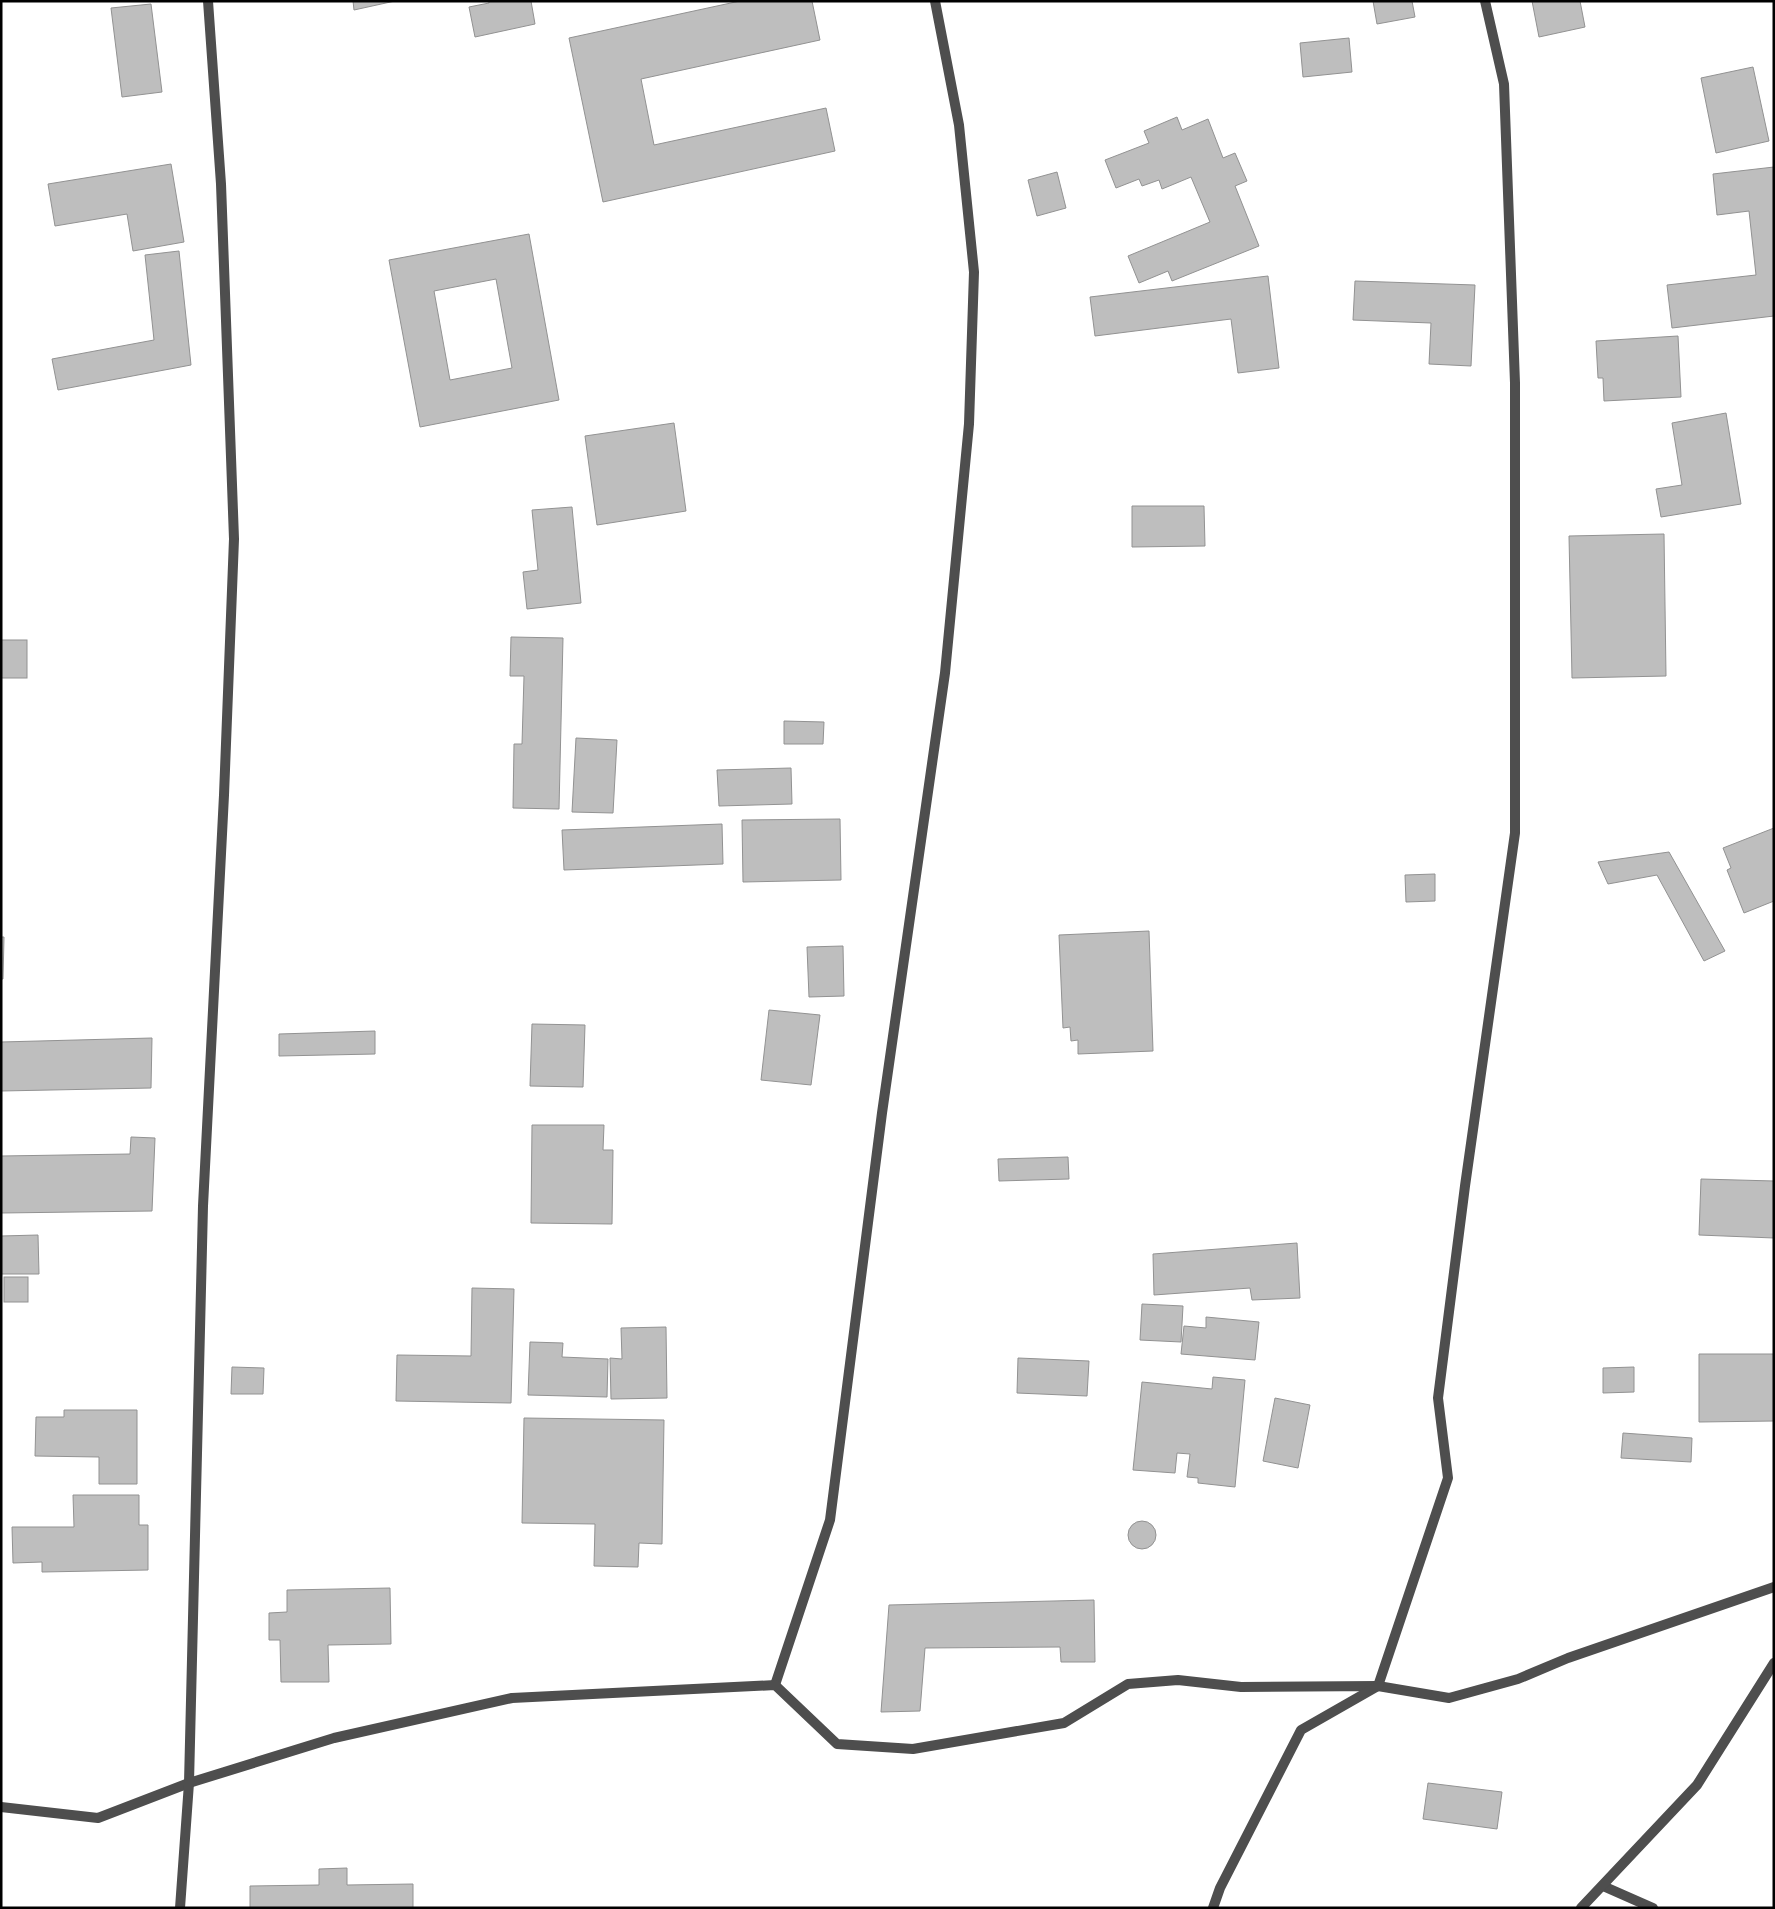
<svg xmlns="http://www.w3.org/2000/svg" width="1775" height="1909" font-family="Montserrat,sans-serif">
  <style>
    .building { fill: #bebebe; stroke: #929292; fill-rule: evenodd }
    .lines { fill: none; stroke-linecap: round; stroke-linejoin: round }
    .minor { stroke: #4e4e4e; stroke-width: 10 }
  </style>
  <rect width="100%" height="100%" fill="#fff"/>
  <g class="building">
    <polygon points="353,1 395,1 354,10"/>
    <polygon points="489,1 531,1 535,24 475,37 469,7 489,3"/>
    <polygon points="740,1 812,1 820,40 641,79 654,145 826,108 835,151 603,202 569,38"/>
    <polygon points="1373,1 1412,1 1415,17 1377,24"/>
    <polygon points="1532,1 1580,1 1585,27 1539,37"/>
    <polygon points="151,4 162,92 122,97 111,8"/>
    <polygon points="1349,38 1352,72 1303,77 1300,43"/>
    <polygon points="1753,67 1769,141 1716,153 1701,78"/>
    <polygon points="1177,117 1182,130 1208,119 1223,158 1235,153 1247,181 1235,186 1259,246 1172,281 1168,271 1139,283 1128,256 1210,222 1191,177 1162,189 1159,180 1142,186 1139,179 1116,188 1105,160 1149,143 1144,131"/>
    <polygon points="171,164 184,242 133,251 127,214 55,226 48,184"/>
    <polygon points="1774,167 1774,316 1672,328 1667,285 1756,275 1749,211 1717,215 1713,174"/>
    <polygon points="1057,172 1066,208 1037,216 1028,180"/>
    <path d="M529,234L559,400L420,427L389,260ZM496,279L512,368L450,380L434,291Z"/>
    <polygon points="179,251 191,365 58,390 52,359 154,340 145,255"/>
    <polygon points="1268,276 1279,368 1238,373 1231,319 1095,336 1090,297"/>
    <polygon points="1355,281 1475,285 1471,366 1429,364 1431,323 1353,320"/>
    <polygon points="1678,336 1681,397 1604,401 1603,378 1598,378 1596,341"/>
    <polygon points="1726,413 1741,504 1661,517 1656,489 1682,485 1672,423"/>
    <polygon points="674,423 686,511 597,525 585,436"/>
    <polygon points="1132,506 1204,506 1205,546 1132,547"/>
    <polygon points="572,507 581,603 527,609 523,572 538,570 532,510"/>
    <polygon points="1664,534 1666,676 1572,678 1569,536"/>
    <polygon points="511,637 563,638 559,809 513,808 514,744 522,744 524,676 510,676"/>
    <rect x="1" y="640" width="26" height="38"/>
    <polygon points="784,721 824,722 823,744 784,744"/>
    <polygon points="576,738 617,740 613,813 572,812"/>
    <polygon points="791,768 792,804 719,806 717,770"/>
    <polygon points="840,819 841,880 743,882 742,820"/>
    <polygon points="722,824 723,864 564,870 562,830"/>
    <polygon points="1774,828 1774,901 1744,913 1727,870 1731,868 1723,848"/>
    <polygon points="1669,852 1725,951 1704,961 1657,875 1608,884 1598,862"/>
    <polygon points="1435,874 1435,901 1406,902 1405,875"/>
    <polygon points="1149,931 1153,1051 1078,1054 1078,1040 1071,1041 1070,1027 1063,1028 1059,935"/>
    <polygon points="1,937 4,937 3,979 1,979"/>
    <polygon points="843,946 844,996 809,997 807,947"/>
    <polygon points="769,1010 820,1015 811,1085 761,1080"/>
    <polygon points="532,1024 585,1025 583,1087 530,1086"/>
    <polygon points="375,1031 375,1054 279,1056 279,1034"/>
    <polygon points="152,1038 151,1088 1,1091 1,1042"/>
    <polygon points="532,1125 604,1125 603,1150 613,1150 612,1224 531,1223"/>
    <polygon points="131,1137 155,1138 152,1211 1,1213 1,1156 130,1154"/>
    <polygon points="1068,1157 1069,1179 999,1181 998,1159"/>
    <polygon points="1701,1179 1774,1181 1774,1238 1699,1235"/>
    <polygon points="38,1235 39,1274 1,1274 1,1236"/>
    <polygon points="1297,1243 1300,1298 1252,1300 1250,1288 1154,1295 1153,1254"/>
    <rect x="4" y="1277" width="24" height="25"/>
    <polygon points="472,1288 514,1289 511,1403 396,1401 397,1355 471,1356"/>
    <polygon points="1142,1304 1183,1306 1181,1342 1140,1340"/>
    <polygon points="1206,1317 1259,1322 1255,1360 1181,1354 1184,1326 1206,1328"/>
    <polygon points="666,1327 667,1398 611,1399 610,1358 622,1359 621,1328"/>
    <polygon points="530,1342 563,1343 562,1357 608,1359 607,1397 528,1395"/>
    <polygon points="1699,1354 1774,1354 1774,1421 1699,1422"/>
    <polygon points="1018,1358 1089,1361 1087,1396 1017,1393"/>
    <polygon points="232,1367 264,1368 263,1394 231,1394"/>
    <polygon points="1634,1367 1634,1392 1603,1393 1603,1368"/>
    <polygon points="1213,1377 1245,1380 1235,1487 1198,1483 1198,1478 1187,1477 1190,1454 1177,1453 1175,1473 1133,1470 1142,1382 1212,1389"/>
    <polygon points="1275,1398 1310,1405 1298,1468 1263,1461"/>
    <polygon points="64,1410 137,1410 137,1484 99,1484 99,1457 35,1456 36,1417 64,1417"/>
    <polygon points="524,1418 664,1420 662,1544 639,1543 638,1567 594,1566 595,1524 522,1523"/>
    <polygon points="1623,1433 1692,1438 1691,1462 1621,1458"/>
    <polygon points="73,1495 139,1495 139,1525 148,1525 148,1570 42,1572 42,1562 13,1563 12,1527 74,1527"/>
    <circle cx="1142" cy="1535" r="14"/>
    <polygon points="390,1588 391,1644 328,1645 329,1682 281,1682 280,1640 269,1640 269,1613 287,1612 287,1590"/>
    <polygon points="1094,1600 1095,1662 1061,1662 1060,1647 925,1648 920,1711 881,1712 889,1605"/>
    <polygon points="1428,1783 1502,1792 1497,1829 1423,1819"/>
    <polygon points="347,1868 347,1885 413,1884 413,1908 250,1908 250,1886 319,1885 319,1869"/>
  </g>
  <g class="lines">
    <g class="minor">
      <polyline points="775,1685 830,1520 882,1113 945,673 969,424 974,272 959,125 935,1"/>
      <polyline points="1,1807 98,1818 189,1783 334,1738 512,1698 775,1685 837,1744 913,1749 1064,1723 1128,1684 1178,1680 1241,1687 1378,1686 1449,1698 1518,1679 1568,1658 1774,1587"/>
      <polyline points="1603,1886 1653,1908"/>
      <polyline points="180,1908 189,1783 203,1206 224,795 234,539 221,184 208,1"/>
      <polyline points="1213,1908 1220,1888 1301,1730 1378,1686 1448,1478 1438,1398 1465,1186 1515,833 1515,383 1504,84 1485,1"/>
      <polyline points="1581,1908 1697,1785 1774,1663"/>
    </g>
  </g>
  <rect width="1775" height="1909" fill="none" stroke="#000000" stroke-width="5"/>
</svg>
